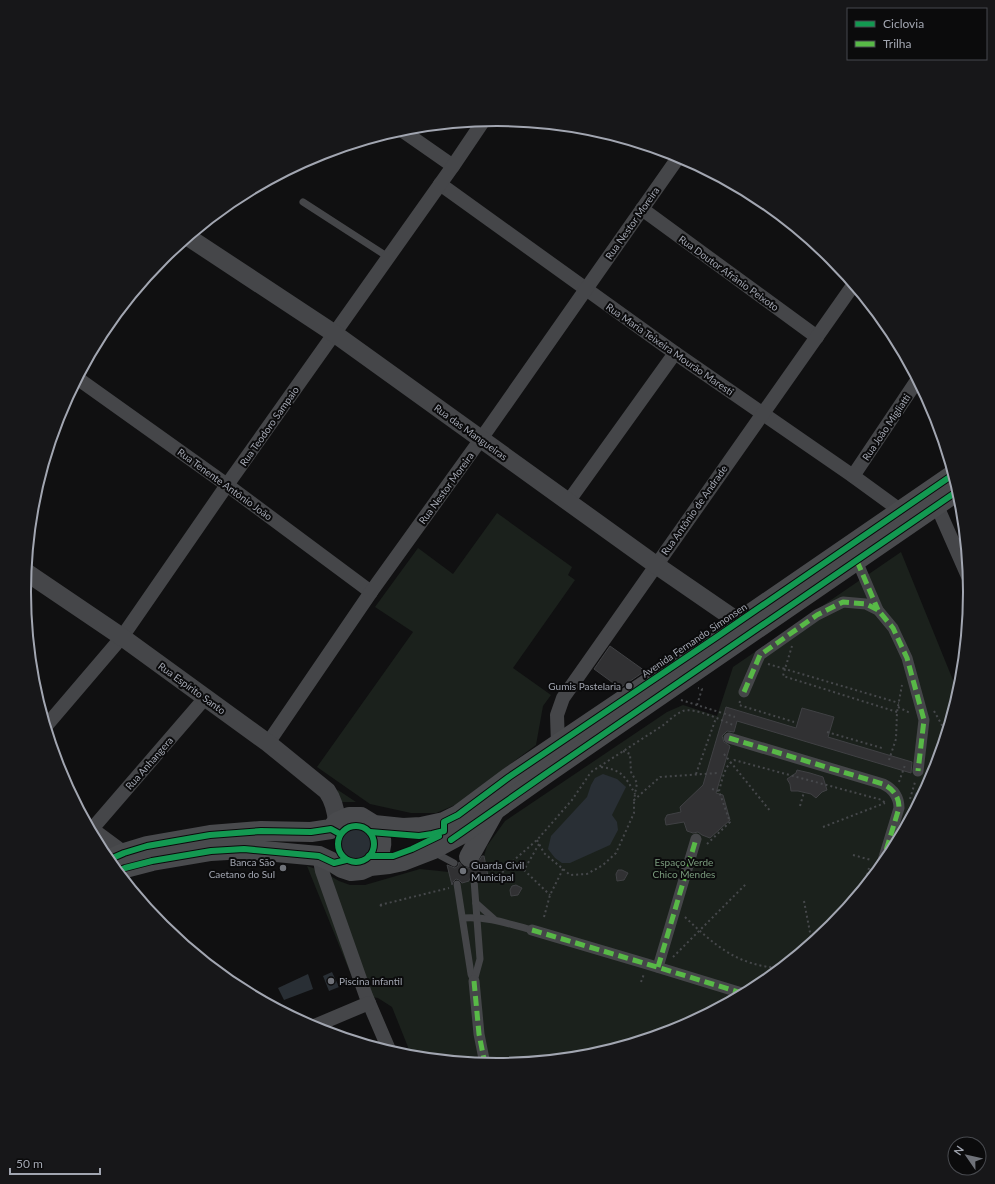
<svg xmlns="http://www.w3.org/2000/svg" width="995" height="1184" font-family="Lato,sans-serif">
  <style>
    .green { fill: #1b211c }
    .water { fill: #292f35 }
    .building { fill: #313133; stroke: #404144 }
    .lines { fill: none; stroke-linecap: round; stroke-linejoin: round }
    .path { stroke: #46484b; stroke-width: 2; stroke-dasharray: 2 3; stroke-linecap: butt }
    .service { stroke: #454649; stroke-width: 7 }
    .pedestrian { stroke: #454649; stroke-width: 11 }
    .minor { stroke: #454649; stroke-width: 14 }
    .tertiary { stroke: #454649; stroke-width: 18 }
    .secondary { stroke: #494a4d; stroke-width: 20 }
    .quiet { stroke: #58b947; stroke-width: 5; stroke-dasharray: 10 5; stroke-linecap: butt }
    .cycleway-casing { stroke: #0b0b0c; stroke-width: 8 }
    .cycleway { stroke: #139951; stroke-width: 6 }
    .poi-dot { fill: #6f7279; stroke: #0b0b0c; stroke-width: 1.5 }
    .labels { text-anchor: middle; stroke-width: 4; stroke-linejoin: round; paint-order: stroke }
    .street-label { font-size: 10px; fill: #a2a6b1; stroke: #0b0b0c }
    .poi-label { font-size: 10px; fill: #a2a6b1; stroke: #0b0b0c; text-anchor: end }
    .park-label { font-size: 10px; fill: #7a9b7d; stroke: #0b0b0c }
    .rim { fill: none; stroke: #a2a6b1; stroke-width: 2 }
  </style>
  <rect width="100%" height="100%" fill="#101011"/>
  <g class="green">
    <polygon points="497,513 572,567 568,575 575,580 513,668 551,695 543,706 536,745 455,805 436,813 411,813 370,804 317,767 413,632 375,607 418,548 453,574"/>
    <polygon points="901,552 959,695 935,773 891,855 832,927 760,986 678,1030 590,1056 497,1065 412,1057 392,1007 378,998 366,996 360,997 307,866 322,871 339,881 350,885 365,885 420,869 449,872 452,885 488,876 484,856 487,846 505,821 667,712 683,705 717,716 733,667"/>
    <polygon points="337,790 338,790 356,802 342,802"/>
  </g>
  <g class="water">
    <polygon points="603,774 617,779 626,787 612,815 617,822 618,830 610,845 570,863 562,863 555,858 548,849 551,836 587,797 591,785 595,778"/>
    <polygon points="920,791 924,793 904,831 915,793"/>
    <circle cx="356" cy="843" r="17"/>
    <polygon points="332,972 339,987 329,991 323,976"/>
    <polygon points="308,974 313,989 284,1000 278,988"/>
  </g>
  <g class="building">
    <polygon points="610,646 645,671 620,688 594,669"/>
    <polygon points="726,707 796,728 802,708 834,717 828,737 912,762 911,773 737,721 734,732 727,731 722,736 724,742 730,746 716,793 723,795 730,820 710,838 702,835 698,832 693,833 687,831 684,822 666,825 665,819 667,815 681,812 680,807 703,785"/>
    <polygon points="797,770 810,773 823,777 827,790 822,792 816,798 811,794 798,791 791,791 790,784 787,779 796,773"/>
    <polygon points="482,856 484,856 488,876 479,879 476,876 473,875 470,878 469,881 462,883 459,880 456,879 453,882 452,885 447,865 455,868 458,866 459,862 463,867 470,868 475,867"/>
    <polygon points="618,870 622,870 628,873 624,880 617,881 616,874"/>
    <polygon points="516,885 522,888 518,895 511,896 510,890 512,886"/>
  </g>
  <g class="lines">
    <g class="path">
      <polyline points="768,664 785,669 792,646"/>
      <polyline points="681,700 735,717"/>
      <polyline points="740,701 739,705 794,722"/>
      <polyline points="697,705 702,689 698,688"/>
      <polyline points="898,707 910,713"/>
      <polyline points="934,711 947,734"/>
      <polyline points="897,712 783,676 785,669 899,703"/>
      <polyline points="827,732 882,748"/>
      <polyline points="623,751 630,754 631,772 637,783 634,800 660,777 718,773"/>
      <polyline points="724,754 771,812"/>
      <polyline points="889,760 896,739 897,712 902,685"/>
      <path d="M601,767C622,770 625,776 635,794"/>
      <polyline points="696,774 716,718"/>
      <polyline points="899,782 905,765"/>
      <path d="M719,791C722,781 724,766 734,760L882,800L886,804"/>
      <polyline points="910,799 915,782"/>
      <polyline points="800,806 804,792"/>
      <polyline points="823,827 885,803"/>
      <polyline points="537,840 544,853 570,875 587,874 603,865 616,853 634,813 634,800"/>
      <polyline points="539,844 524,870 550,895"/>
      <polyline points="707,844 730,822 719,791 712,789"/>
      <polyline points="853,855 871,860"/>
      <path d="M500,877L505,868L537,840L572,800L591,772L665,724C670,719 676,714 683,711C694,707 721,720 733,725"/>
      <polyline points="863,889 869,868"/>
      <polyline points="804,901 812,943"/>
      <polyline points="380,905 449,888"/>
      <polyline points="380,905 383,907"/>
      <polyline points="544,917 550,895 563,869"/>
      <path d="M685,917C714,945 739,967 782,968"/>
      <polyline points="673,957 747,883"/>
      <polyline points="641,982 644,974"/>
      <polyline points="752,985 758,987"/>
    </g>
    <g class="service">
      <polyline points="303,202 388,257"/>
      <polyline points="435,851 441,856 454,863"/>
      <polyline points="457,884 471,974 474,981"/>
      <polyline points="476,903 494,919"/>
      <path d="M463,918C487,916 509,924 532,930"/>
      <polyline points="474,981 480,959 474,880"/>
    </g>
    <g class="pedestrian">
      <polyline points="857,561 878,610"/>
      <polyline points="744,692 760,655 817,615 843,602 866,604 878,610 893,628 907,658 924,720 918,771"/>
      <path d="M729,738L883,784C893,789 899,796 899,808L881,867"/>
      <polyline points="532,930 647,964 745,994"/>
      <polyline points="658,967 696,839"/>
      <polyline points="474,981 479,1034 485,1064"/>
    </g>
    <g class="minor">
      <polyline points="400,129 453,166"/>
      <polyline points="440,184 675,353 853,476 901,511"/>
      <polyline points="642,209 817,337"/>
      <polyline points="77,378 227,485 371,592"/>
      <polyline points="853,476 918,379"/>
      <polyline points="568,502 675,353"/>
      <polyline points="937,506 970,581"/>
      <polyline points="46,726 122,637 227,485 453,166 484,120"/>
      <polyline points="268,743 371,592 481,439 680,155"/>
      <polyline points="558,745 557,715 563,698 854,284"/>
      <polyline points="88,826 130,857"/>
      <polyline points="92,829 205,698"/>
      <polyline points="319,856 322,871 366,996 390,1052"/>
      <polyline points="312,1027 369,1003"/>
    </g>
    <g class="tertiary">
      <polyline points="188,237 335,334 656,565 749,629"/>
      <path d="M26,572L122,637L268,743L327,791C334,801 336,811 337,822"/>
    </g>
    <g class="secondary">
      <polyline points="469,857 494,812"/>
      <polyline points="108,860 124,853 147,846 210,835 261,831 311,832 331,829 337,822 349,817 361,817 374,825 403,828 421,827 444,822 458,815 509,777 718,636 954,474"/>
      <path d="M370,866C383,852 386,840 374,825"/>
      <polyline points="117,871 125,868 152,861 211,851 244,849 319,856 334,863 342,868 351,871 361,870 370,866 389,864 403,861 434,849 460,835 547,773 959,490"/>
    </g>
    <g class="quiet">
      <polyline points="857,561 878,610"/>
      <polyline points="744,692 760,655 817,615 843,602 866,604 878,610 893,628 907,658 924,720 918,771"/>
      <path d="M729,738L883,784C893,789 899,796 899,808L881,867"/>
      <polyline points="532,930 647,964 745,994"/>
      <polyline points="658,967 696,839"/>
      <polyline points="474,981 479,1034 485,1064"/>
    </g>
    <g class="cycleway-casing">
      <g id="cycleway">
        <circle cx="356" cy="844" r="18"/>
        <polyline points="370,832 419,836 432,834 444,831 444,822 458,815 509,777 718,636 954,474"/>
        <polyline points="451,840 547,773 959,490"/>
        <polyline points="369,856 393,856 412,849 439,836"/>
        <polyline points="108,860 124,853 147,846 210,835 261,831 311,832 331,829 340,834"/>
        <polyline points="117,871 125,868 152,861 211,851 244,849 319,856 334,863 346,860"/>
      </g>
    </g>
    <use href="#cycleway" class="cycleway"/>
  </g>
  <g class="poi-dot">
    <circle cx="629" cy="686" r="4"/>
    <circle cx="283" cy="868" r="4"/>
    <circle cx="463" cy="871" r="4"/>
    <circle cx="331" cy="981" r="4"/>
  </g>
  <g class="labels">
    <g class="street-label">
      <text transform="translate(632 223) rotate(-55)" y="4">Rua Nestor Moreira</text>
      <text transform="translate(729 273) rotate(36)" y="4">Rua Doutor Afrânio Peixoto</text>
      <text transform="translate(670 349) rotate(35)" y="4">Rua Maria Teixeira Mourão Maresti</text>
      <text transform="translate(269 426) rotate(-55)" y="4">Rua Teodoro Sampaio</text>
      <text transform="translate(886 427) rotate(-56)" y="4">Rua João Migliatti</text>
      <text transform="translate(471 432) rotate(36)" y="4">Rua das Mangueiras</text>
      <text transform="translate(225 484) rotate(36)" y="4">Rua Tenente Antônio João</text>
      <text transform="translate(446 488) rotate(-54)" y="4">Rua Nestor Moreira</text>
      <text transform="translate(694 510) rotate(-55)" y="4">Rua Antônio de Andrade</text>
      <text transform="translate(694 640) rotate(-34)" y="4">Avenida Fernando Simonsen</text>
      <text transform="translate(192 688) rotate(36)" y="4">Rua Espírito Santo</text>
      <text transform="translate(149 763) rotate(-49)" y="4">Rua Anhangera</text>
    </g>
    <g class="poi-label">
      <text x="621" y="690">Gumis Pastelaria</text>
      <text x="275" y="866">Banca São<tspan x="275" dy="12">Caetano do Sul</tspan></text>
      <text x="471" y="869" text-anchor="start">Guarda Civil<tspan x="471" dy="12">Municipal</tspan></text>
      <text x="339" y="985" text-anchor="start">Piscina infantil</text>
    </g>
    <g class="park-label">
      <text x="684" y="866">Espaço Verde<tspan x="684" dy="12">Chico Mendes</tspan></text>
    </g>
  </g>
  <path d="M0 0H995V1184H0ZM31 592a466 466 0 1 1 932 0a466 466 0 1 1-932 0Z" fill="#171719" fill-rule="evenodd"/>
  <path class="rim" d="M31 592a466 466 0 1 1 932 0a466 466 0 1 1-932 0Z"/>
  <rect x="847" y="8" width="140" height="52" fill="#0b0b0c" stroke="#47494e"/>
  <rect x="855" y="21" width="20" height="6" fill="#139951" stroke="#47494e"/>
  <text x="883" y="28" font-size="12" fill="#a2a6b1">Ciclovia</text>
  <rect x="855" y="41" width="20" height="6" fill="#58b947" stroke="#47494e"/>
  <text x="883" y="48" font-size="12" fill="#a2a6b1">Trilha</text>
  <g transform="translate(967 1156) rotate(304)"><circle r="19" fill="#0b0b0c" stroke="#47494e"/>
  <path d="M0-3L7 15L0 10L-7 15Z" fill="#6f7279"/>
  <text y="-6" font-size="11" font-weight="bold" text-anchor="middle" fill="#a2a6b1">N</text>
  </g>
  <path d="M10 1168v6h90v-6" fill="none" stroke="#a2a6b1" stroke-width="2"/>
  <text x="16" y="1168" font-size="12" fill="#a2a6b1" stroke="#0b0b0c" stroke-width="3" paint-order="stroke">50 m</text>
</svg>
